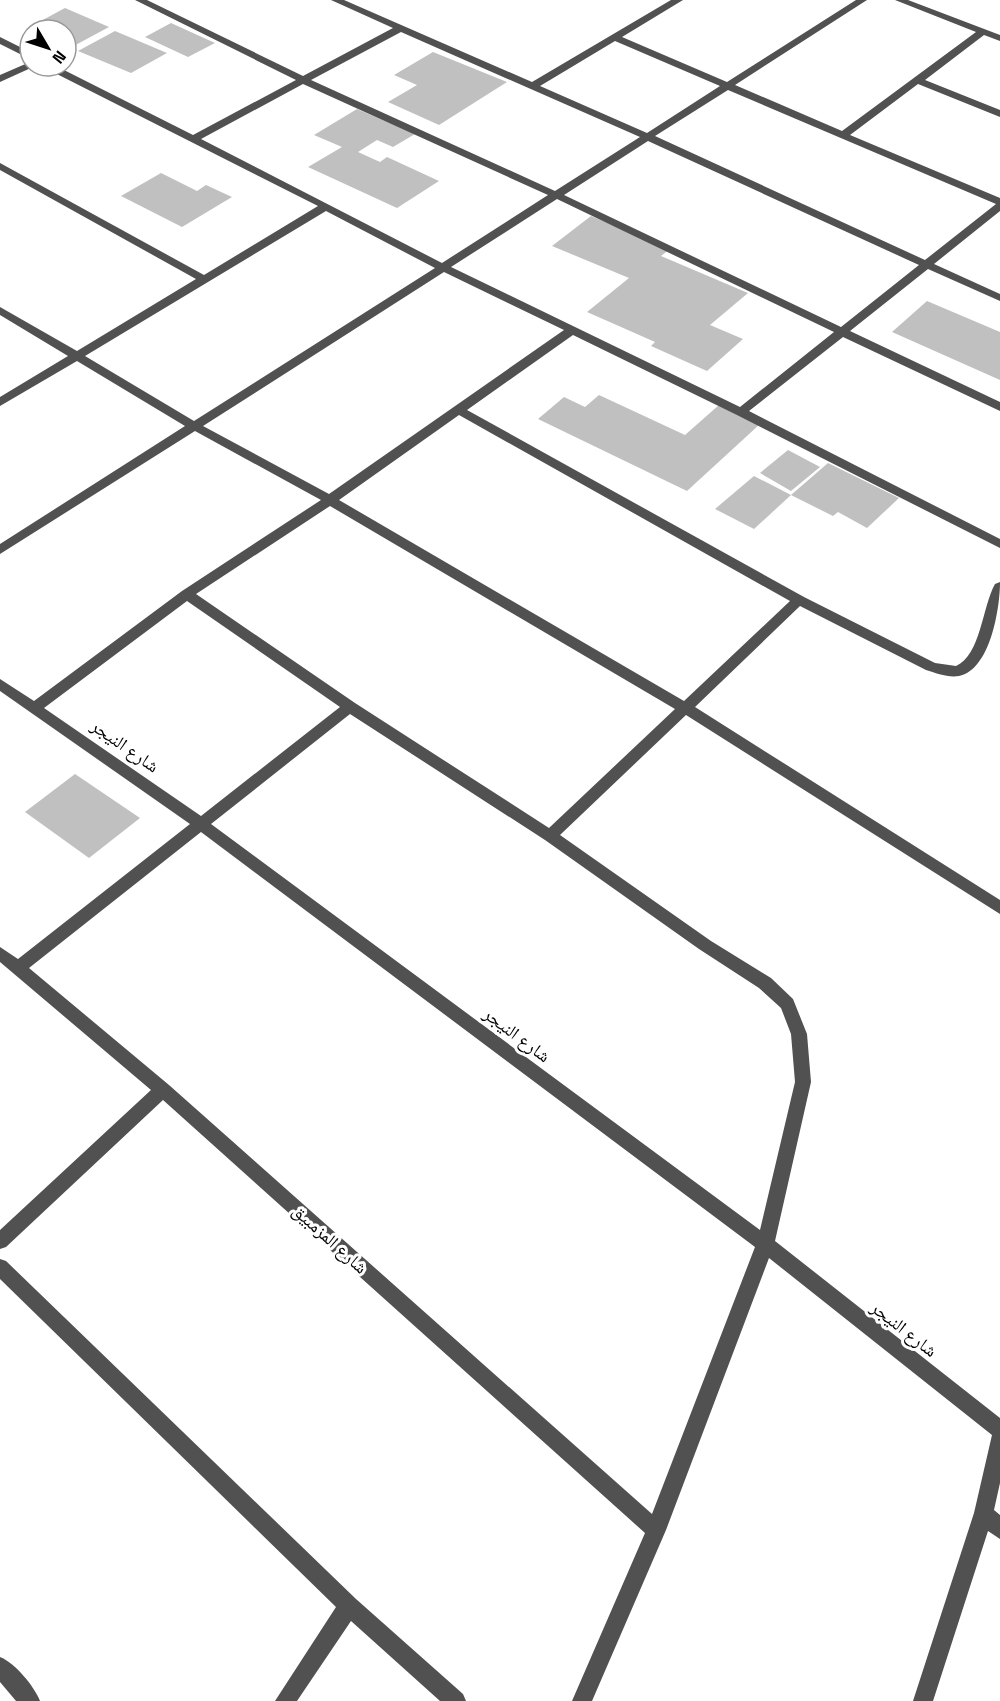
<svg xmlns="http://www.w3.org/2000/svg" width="1000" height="1701" font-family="'Space Grotesk','Noto Naskh Arabic',sans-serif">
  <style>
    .building { fill: #c0c0c0 }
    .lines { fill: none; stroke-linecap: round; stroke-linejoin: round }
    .minor { fill: #515151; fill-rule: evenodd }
    .labels { text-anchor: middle; stroke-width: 6; stroke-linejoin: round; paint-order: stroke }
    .street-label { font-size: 18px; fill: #000; stroke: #fff }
  </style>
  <rect width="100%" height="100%" fill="#fff"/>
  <g class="building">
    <polygon points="65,8 109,27 70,48 66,46 66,30 26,29"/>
    <polygon points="171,23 215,43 188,57 145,37"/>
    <polygon points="115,31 167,53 131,73 78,51"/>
    <polygon points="433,52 507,82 439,125 388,102 417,85 394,75"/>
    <polygon points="357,109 415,134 393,147 377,140 358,152 380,162 387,157 439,181 397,208 308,167 342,147 314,135"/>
    <polygon points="161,173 197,191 206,185 232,197 182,227 121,196"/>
    <polygon points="591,216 670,249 661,256 748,293 710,325 743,339 707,371 651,346 655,342 587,312 629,278 552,246"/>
    <polygon points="927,301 1000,332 1000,380 892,332"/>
    <polygon points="599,395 685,435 719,405 760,424 687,491 538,419 564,397 585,407"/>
    <polygon points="788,450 820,467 791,491 760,473"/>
    <polygon points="828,463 899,498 867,528 838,512 833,516 791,495"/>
    <polygon points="754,476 791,495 754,529 715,509"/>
    <polygon points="75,774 140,818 89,858 25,812"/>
  </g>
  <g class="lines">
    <g class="minor">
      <path d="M135,0H147L303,76L393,28L331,0H344L532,82L671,0H683L622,37L727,82L856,0H867L735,85L842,131L976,32L895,0H908L1000,35V41L984,35L925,80L1000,110V117L918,84L850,135L1000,198V211L934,264L1000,294V301L928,269L850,331L1000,402V411L843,337L749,411L1000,539V548L737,415L573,335L467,410L804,597L935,663L956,666C981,655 982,607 995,584L1000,582C1000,609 990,670 959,676C948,678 936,673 926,670L800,606L695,707L1000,900V914L686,715L560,835L711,941L771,978L793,999L807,1034L811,1082L775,1241L1000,1418V1483L994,1510L1000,1515V1539L988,1531L933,1701H913L974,1513L992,1435L769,1258L666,1530L592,1701H572L645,1533L163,1100L6,1247L0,1249V1230L151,1090L0,962V947L18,959L190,824L0,691V679L34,701L182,591L321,500L195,431L0,554V544L185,426L77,361L0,406V397L68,356L0,315V307L77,351L196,279L0,170V163L204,275L318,206L45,68L43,66H56L193,135L296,80ZM401,32L640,137L555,191L311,80ZM615,41L720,86L647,133L540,86ZM303,84L548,195L442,263L201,139ZM728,90L996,204L925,260L655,136ZM648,141L919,265L841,327L564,195ZM557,199L834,332L740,407L451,267ZM326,211L435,268L194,421L85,356ZM444,272L564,330L329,494L203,426ZM459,415L790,601L684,701L339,500ZM330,506L675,709L549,828L355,703L196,594ZM187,601L340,707L201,816L44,708ZM350,714L545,840L699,949L759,988L781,1008L791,1034L795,1082L760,1230L211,824ZM201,832L755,1247L652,1514L169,1085L29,968Z"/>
      <polygon points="0,37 30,52 30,59 0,44"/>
      <polygon points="30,62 30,66 33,67 0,82 0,75"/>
      <polygon points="0,1259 6,1261 356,1599 463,1694 466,1701 440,1701 351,1621 297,1701 275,1701 336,1607 0,1279"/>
      <path d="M0,1657C15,1663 34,1686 40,1701H16L0,1682Z"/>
    </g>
  </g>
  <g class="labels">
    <g class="street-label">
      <text transform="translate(125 746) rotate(35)" y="6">شارع النيجر</text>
      <text transform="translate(517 1035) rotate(37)" y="6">شارع النيجر</text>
      <text transform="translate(330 1239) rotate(42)" y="6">شارع المزمبيق</text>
      <text transform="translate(904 1329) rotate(38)" y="6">شارع النيجر</text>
    </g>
  </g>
  <g transform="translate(48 48) rotate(129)"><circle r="28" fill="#ffffff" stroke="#999999" stroke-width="1.5"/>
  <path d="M0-4.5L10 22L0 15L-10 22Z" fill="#000000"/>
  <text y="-9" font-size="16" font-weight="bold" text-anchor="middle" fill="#000000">N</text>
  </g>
</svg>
